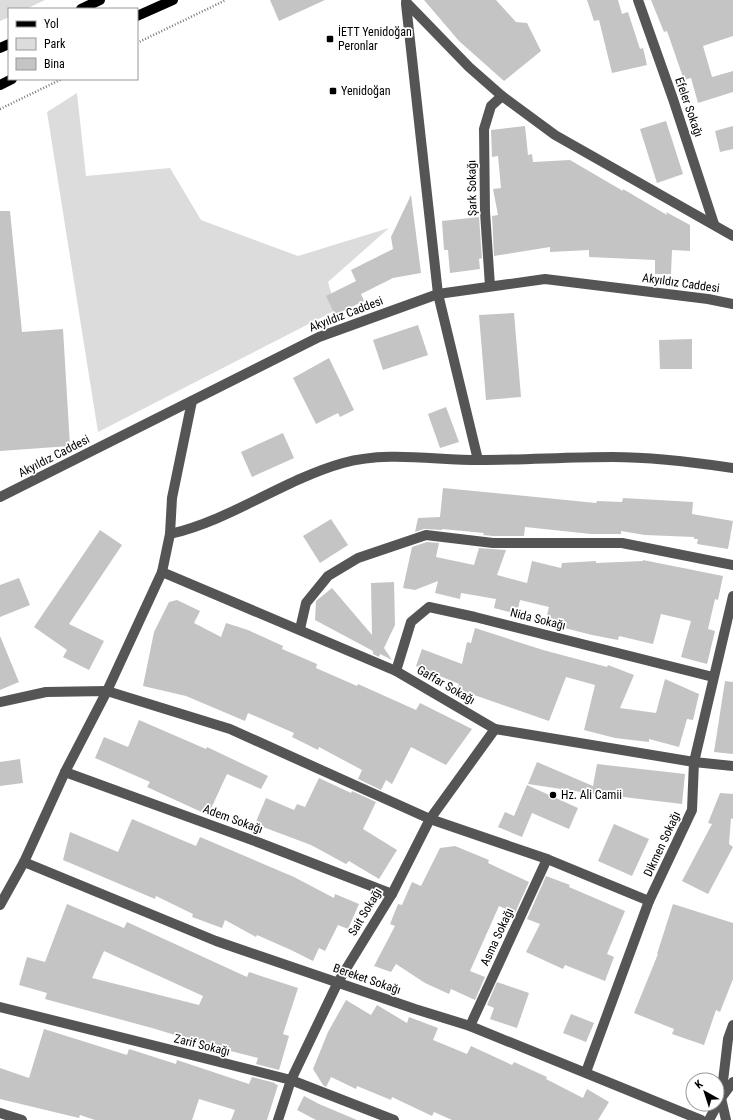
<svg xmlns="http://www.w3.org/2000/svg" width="733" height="1120" font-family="'Roboto Condensed',sans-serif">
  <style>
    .green { fill: #dcdcdc }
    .building { fill: #c4c4c4; fill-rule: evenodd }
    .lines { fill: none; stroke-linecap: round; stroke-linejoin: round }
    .path { stroke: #777; stroke-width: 2.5; stroke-dasharray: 1 2; stroke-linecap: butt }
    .minor { stroke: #555; stroke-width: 10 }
    .major { stroke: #000; stroke-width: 10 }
    .poi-dot { fill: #000; stroke: #fff; stroke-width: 1.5 }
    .labels { text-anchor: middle; stroke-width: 3.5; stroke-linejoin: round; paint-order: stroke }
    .poi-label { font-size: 12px; fill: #000; stroke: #fff; text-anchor: start }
    .street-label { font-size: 12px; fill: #000; stroke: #fff }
  </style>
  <rect width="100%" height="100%" fill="#fff"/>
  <g class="green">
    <polygon points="0,0 45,0 26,9 9,9 9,17 0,21"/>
    <polygon points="77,93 86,176 170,168 201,220 298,256 389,228 328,282 336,310 98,432 47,112"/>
  </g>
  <g class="building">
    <polygon points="270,0 325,0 279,21"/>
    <polygon points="424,0 496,0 516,22 527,23 541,51 504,81 459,41"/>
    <polygon points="587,0 618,0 622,14 628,12 640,49 643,48 647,65 612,73 599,20 594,21"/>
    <polygon points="651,0 733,0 733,36 703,46 712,77 733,71 733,92 698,103 691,78 684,80 667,31 664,32"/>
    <polygon points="666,121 683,174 657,183 640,129"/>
    <polygon points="525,126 528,155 532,154 533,162 570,160 623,191 623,189 667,215 666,212 690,225 690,251 672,250 671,274 655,274 655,260 589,257 589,250 550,252 550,247 494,256 492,216 498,215 493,189 501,188 498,156 492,157 491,130"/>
    <polygon points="733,126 733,149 720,152 715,131"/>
    <polygon points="411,195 421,273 393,278 361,294 364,301 335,315 326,296 356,281 351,270 393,249 391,237"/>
    <polygon points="0,211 10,211 22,332 63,329 70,446 0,451"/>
    <polygon points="479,217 482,258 479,259 480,269 450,273 448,250 444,250 442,221"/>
    <polygon points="514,313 521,397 486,400 479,315"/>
    <polygon points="418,325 428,355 383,370 373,340"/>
    <polygon points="692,339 692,369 660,369 659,340"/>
    <polygon points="329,358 354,410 340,417 338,413 316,424 293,378"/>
    <polygon points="446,407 459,442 440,448 428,414"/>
    <polygon points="283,433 294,458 252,477 241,452"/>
    <polygon points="443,488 596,503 597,501 622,502 623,498 693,502 692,514 733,521 728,549 697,544 698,539 694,539 694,537 645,535 621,531 621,534 591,534 525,527 524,536 493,536 483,535 484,533 442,529 442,530 424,529 415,532 418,518 440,517"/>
    <polygon points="331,519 348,545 320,563 303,536"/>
    <polygon points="100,530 122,545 69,624 104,641 89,670 63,657 67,650 34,627"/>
    <polygon points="427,542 439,543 436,557 474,565 479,548 506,550 497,575 527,583 532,561 561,568 562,563 596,561 596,563 643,561 643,560 723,576 718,600 715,599 708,629 715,631 707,664 681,657 691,621 661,614 653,644 619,636 618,640 592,635 545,623 549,607 520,600 517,614 494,608 496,599 461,593 460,599 435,593 438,581 415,590 403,588 412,547"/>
    <polygon points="19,578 30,605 0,617 0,585"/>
    <polygon points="394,582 395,625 384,648 392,660 380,654 379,657 373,654 373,651 315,620 316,601 332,588 372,635 371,583"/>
    <polygon points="177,600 200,611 194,623 221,637 226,623 248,630 283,646 282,649 317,664 316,668 357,686 358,684 416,710 420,703 472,729 446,765 411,747 392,784 386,780 381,790 358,779 362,770 319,747 318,750 292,737 294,733 248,713 245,721 186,696 143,686 154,632 169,602"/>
    <polygon points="475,628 543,650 607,667 608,665 634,675 620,708 656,713 665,679 699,694 693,720 687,719 679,747 649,739 649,742 615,738 584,730 595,685 566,677 549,721 457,689 459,684 416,666 422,649 462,664 467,642 471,643"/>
    <polygon points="0,636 19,682 0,690"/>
    <polygon points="725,681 733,682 733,754 714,752"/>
    <polygon points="139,720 206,749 207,747 268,776 261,789 227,774 208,815 147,787 150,782 95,758 104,737 128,747"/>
    <polygon points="20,759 23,783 0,786 0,762"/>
    <polygon points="537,762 593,786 597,764 685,774 682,804 615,796 614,797 528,784"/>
    <polygon points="319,778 351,793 352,791 376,802 363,829 397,850 379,879 349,861 346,864 311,845 255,824 266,798 294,810 297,804 305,807"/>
    <polygon points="527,785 578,808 569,829 532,813 522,837 498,827 505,812 514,816"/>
    <polygon points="720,793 733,794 733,819 731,818 729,844 733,847 708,894 682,881 712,824 708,823"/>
    <polygon points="132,819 196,846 200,837 294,877 334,898 335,894 359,904 348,929 338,925 325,951 319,948 313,961 291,950 257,935 256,937 225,920 222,928 192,917 193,914 156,896 155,899 63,860 70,832 118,852"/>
    <polygon points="614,824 649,839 632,876 598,861"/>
    <polygon points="455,846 489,860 488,863 529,882 515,913 499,906 470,971 485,977 475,1000 451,989 449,994 425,983 396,964 391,972 374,966 395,926 390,924 398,904 402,905 412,882 421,886 440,848"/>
    <polygon points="546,876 570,885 569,887 625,911 607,954 614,957 605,981 565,965 563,969 526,952 540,924 527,919"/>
    <path d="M67,904L124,928L127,922L247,977L249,972L298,988L283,1034L289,1036L279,1070L256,1064L258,1058L184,1039L185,1038L152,1028L45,999L47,993L19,985L27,957L45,962ZM104,951L203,996L199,1005L92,978Z"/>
    <polygon points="673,904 733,923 733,979 720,1012 716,1010 704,1045 672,1034 674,1029 634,1013 658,954 657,954"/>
    <polygon points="497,982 529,993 517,1028 490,1019 494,1008 487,1005"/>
    <polygon points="346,1000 371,1015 377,1005 407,1023 409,1017 438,1028 433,1040 467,1054 471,1046 512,1065 514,1062 547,1077 546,1079 583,1098 587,1089 609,1102 598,1120 452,1120 434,1112 432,1116 392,1097 391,1100 357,1086 356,1089 331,1077 326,1087 323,1085 313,1069 328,1032"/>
    <polygon points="571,1014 594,1023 586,1042 563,1033"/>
    <polygon points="44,1029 127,1055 129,1049 176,1064 177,1060 249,1084 252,1077 275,1083 275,1084 278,1085 267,1120 231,1120 235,1110 199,1099 192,1120 95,1120 80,1115 79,1118 0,1099 0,1068 29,1078"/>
    <polygon points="304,1096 319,1104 357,1120 316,1120 297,1110"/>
  </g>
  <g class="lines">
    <g class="path">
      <polyline points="137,43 226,0"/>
      <polyline points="0,109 62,79"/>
    </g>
    <g class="minor">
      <polyline points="638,0 673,99 714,224"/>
      <polyline points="406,2 469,67 502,96 555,135 733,236"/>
      <polyline points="406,4 438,294 478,460"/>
      <polyline points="490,286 485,212 484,129 491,106 502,96"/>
      <polyline points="0,497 319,337 438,294 545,279 708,299 733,304"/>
      <path d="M170,534C231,520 283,480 343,463C387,451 434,460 479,460C523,460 568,457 612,457C653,457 693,462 733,468"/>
      <polyline points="162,572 396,671 495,729 694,762 733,766"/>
      <polyline points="300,629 306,603 328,576 358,558 426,535 493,543 622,543 733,565"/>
      <polyline points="396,671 411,622 429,607 475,617 713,677"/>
      <polyline points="0,702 46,692 107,691 230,729 430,819 547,859 649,901"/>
      <polyline points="65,772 260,843 392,894"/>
      <polyline points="24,862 216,941 415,1009 470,1026 701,1120"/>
      <polyline points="0,905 24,862 65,772 107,691 162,572 170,534 172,498 192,401"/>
      <polyline points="0,1007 291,1080 394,1120"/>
      <polyline points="470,1026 547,859"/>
      <polyline points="586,1072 649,901 692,810 694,762 733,596"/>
      <polyline points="0,1113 22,1120"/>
      <polyline points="278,1120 291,1080 338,982 392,894 430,819 495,729"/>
      <polyline points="709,1120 721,1098 733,1082"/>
      <polyline points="726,1120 721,1098 728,1039 733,1025"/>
    </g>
    <g class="major">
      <polyline points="81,9 100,0"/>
      <polyline points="137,16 173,0"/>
      <polyline points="0,48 9,44"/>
      <polyline points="0,85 12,79"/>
    </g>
  </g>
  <g class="poi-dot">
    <rect x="326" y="35" width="8" height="8" rx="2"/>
    <rect x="329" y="87" width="8" height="8" rx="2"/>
    <circle cx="553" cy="795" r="4"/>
  </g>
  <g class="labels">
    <g class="poi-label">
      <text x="338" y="36">İETT Yenidoğan<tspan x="338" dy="14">Peronlar</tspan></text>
      <text x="341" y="95">Yenidoğan</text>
      <text x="561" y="799">Hz. Ali Camii</text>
    </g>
    <g class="street-label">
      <text transform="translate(689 107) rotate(71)" y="4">Efeler Sokağı</text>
      <text transform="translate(472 188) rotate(-91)" y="4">Şark Sokağı</text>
      <text transform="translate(681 283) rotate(8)" y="4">Akyıldız Caddesi</text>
      <text transform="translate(346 314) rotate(-21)" y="4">Akyıldız Caddesi</text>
      <text transform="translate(54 456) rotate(-27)" y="4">Akyıldız Caddesi</text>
      <text transform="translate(538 619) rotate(14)" y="4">Nida Sokağı</text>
      <text transform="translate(446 685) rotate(30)" y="4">Gaffar Sokağı</text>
      <text transform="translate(233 819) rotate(20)" y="4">Adem Sokağı</text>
      <text transform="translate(662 844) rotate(-65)" y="4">Dikmen Sokağı</text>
      <text transform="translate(365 912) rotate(-59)" y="4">Sait Sokağı</text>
      <text transform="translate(497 937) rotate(-65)" y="4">Asma Sokağı</text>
      <text transform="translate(367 979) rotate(19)" y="4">Bereket Sokağı</text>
      <text transform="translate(202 1045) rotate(14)" y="4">Zarif Sokağı</text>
    </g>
  </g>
  <rect x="8" y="8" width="130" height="72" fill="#ffffff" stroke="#999999"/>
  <rect x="16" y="21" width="20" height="6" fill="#000000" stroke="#999999"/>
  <text x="44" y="28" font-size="12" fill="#000000">Yol</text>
  <rect x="16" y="38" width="20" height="12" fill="#dcdcdc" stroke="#999999"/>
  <text x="44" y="48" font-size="12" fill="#000000">Park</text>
  <rect x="16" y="58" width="20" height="12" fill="#c4c4c4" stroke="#999999"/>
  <text x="44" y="68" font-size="12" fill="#000000">Bina</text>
  <g transform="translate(705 1092) rotate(321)"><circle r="19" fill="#ffffff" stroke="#999999"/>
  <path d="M0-3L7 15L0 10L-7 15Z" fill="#000000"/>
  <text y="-6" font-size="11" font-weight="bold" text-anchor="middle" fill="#000000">K</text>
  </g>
</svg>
